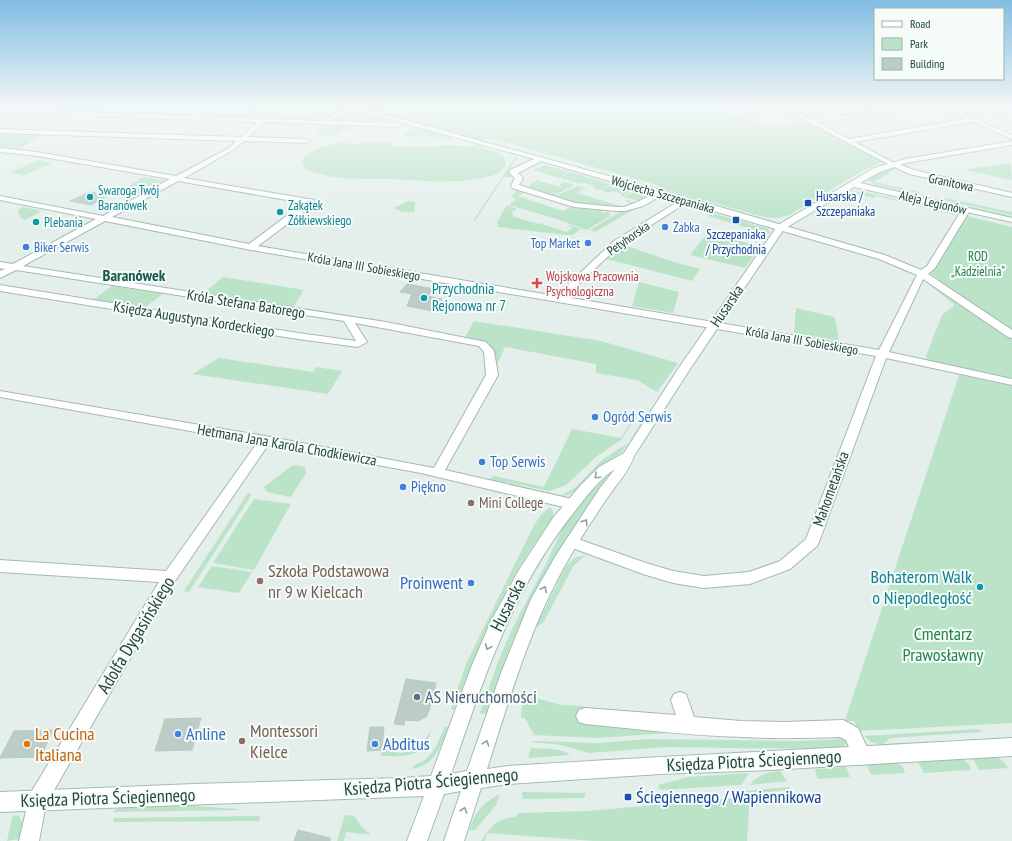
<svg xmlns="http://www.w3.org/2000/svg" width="1012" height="841" font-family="'PT Sans Narrow',sans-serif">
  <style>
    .green { fill: #bae3c8 }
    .building { fill: #bccdc7; stroke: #b5cac3 }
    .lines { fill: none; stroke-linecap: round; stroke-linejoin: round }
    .street-casing { stroke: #a5b8b3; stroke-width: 2 }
    .secondary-casing { stroke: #a1bcb4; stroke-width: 2 }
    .street { fill: #fff; fill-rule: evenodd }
    .secondary { fill: #fff; fill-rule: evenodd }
    .oneway { stroke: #90a29e }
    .culture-dot { fill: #0f9aa8; stroke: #f5fbf8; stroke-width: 1.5 }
    .transit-dot { fill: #1a4fb4; stroke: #f5fbf8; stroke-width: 1.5 }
    .shop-dot { fill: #3f7fe0; stroke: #f5fbf8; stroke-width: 1.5 }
    .health-dot { fill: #e0444e; stroke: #f5fbf8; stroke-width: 1.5 }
    .education-dot { fill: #8d6e63; stroke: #f5fbf8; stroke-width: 1.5 }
    .service-dot { fill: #5c6f8a; stroke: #f5fbf8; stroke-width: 1.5 }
    .food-dot { fill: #e8710a; stroke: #f5fbf8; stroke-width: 1.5 }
    .labels { text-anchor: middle; stroke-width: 4; stroke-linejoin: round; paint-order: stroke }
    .far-street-label { font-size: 13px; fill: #20443c; stroke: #f5fbf8 }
    .far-culture-label { font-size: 13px; fill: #0d838f; stroke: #f5fbf8; text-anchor: start }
    .far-transit-label { font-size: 13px; fill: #164399; stroke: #f5fbf8; text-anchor: start }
    .far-shop-label { font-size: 13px; fill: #366cbe; stroke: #f5fbf8; text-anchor: start }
    .far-park-label { font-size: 13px; fill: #25804e; stroke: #f5fbf8 }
    .far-health-label { font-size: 13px; fill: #be3a42; stroke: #f5fbf8; text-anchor: start }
    .culture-label { font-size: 15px; fill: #0d838f; stroke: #f5fbf8; text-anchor: start }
    .street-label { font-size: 15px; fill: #20443c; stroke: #f5fbf8 }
    .shop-label { font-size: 15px; fill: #366cbe; stroke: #f5fbf8; text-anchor: start }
    .education-label { font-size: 15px; fill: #785e54; stroke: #f5fbf8; text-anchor: start }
    .far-district-label { font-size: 16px; font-weight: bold; fill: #19594d; stroke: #f5fbf8 }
    .near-education-label { font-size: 18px; fill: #785e54; stroke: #f5fbf8; text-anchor: start }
    .near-culture-label { font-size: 18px; fill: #0d838f; stroke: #f5fbf8; text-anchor: end }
    .near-shop-label { font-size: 18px; fill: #366cbe; stroke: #f5fbf8; text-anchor: start }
    .near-street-label { font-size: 18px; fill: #20443c; stroke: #f5fbf8 }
    .near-park-label { font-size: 18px; fill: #25804e; stroke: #f5fbf8 }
    .near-service-label { font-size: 18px; fill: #4e5e75; stroke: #f5fbf8; text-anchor: start }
    .near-food-label { font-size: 18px; fill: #c56008; stroke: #f5fbf8; text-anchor: start }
    .near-transit-label { font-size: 18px; fill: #164399; stroke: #f5fbf8; text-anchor: start }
  </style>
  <rect width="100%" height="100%" fill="#e4efeb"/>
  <g class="green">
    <polygon points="0,108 349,108 331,117 307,120 141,115 142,114 125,113 123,115 79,112 0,110"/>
    <path d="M363,108H713L764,125C751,116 731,113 717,108C724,108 726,112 733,114C740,115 748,116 756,117L754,118L765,125L775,126L810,122L884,161L864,170L789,215L777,218L764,217L663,189L657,185L494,139H476Z"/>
    <polygon points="351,111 396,122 406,123 336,121 331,120"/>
    <polygon points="323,124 376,126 372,128 352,126 349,130 341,131 337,135 316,135"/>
    <polygon points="412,127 418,127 454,137 450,140 438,139 438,137 402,137"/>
    <polygon points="0,133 45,134 18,149 0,148"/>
    <path d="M360,142L391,143L394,146L434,147L439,145L478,146L501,154L506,162C504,174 487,178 476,179C448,184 419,180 391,179C366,179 339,180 315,173C308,171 304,169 302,162C306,150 334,141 347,143C350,144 354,144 359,144Z"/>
    <polygon points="516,156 518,157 508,171 510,172 509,174 515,178 504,177 475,221 473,221"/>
    <polygon points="38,160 52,163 24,175 10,173"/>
    <polygon points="1011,163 1012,180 965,170 968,169"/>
    <polygon points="545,165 570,172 559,178 533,170"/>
    <polygon points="895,167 905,171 897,168 874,182 920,192 919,194 874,184 868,180 883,171"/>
    <polygon points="571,172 610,184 599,190 593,188 595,186 584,183 581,184 560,178"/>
    <polygon points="144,177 165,181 135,196 116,193"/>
    <polygon points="537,180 559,187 561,186 559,185 563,182 557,180 558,180 575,185 551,197 527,189 530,185"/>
    <polygon points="612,184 632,190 622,197 620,196 623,194 612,191 609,193 600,190"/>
    <polygon points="875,185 1012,216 1012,218 873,187"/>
    <polygon points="577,186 596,191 584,188 577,193 624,207 631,203 625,201 627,200 635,203 623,208 573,204 553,197"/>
    <polygon points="517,190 529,192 526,192 518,196 563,211 572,206 576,207 573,210 579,207 597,212 587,208 598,210 599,209 604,209 601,212 604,213 608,211 610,215 608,215 610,216 587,230 554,218 509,205 515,200 512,196"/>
    <polygon points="634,191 653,196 641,201 623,197"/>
    <polygon points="850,191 869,193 960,214 955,215 876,196 874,198 854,194 846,197 842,196"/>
    <polygon points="945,198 1012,212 1012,215 944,200"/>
    <polygon points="409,201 415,202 414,212 403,212 393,208"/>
    <polygon points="507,205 517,209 511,213 514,214 512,216 537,224 539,223 566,232 573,228 568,226 569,225 581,229 572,235 568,235 498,227 497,222"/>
    <polygon points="23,207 42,211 25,220 21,219 18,210"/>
    <polygon points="638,207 595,232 590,230 623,210"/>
    <polygon points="712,213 768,229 770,233 768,234 708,216"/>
    <polygon points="967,216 1012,227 1012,332 937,280 939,279 930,274"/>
    <polygon points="709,231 760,247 745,268 690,255"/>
    <polygon points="624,245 677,263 700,269 692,281 607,259"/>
    <polygon points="223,277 304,290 291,310 201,295"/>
    <polygon points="639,282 679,292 673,313 632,306"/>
    <polygon points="927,283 930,283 1012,337 1012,379 927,360 926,356 942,315 955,305"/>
    <polygon points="112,286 163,294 144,308 93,300"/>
    <polygon points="796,308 835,317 839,341 794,333"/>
    <polygon points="474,321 601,341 678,363 657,392 637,380 596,373 596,364 505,347 497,365 493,362 493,350 489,345 481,341 465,337"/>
    <polygon points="219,358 313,372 316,367 342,371 328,394 192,374"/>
    <polygon points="959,375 1012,386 1012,723 859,731 854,721 845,721 849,708"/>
    <polygon points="636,415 637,415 622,439 596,457 566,485 549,491 506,482 505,484 487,480 494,476 544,487 572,429 621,438"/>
    <polygon points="644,418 645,419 622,452 598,468 574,492 568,495 560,496 575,488 602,460 628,443"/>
    <path d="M620,464C579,514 545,569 518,628C506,656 496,685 486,714L480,713L498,662L513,627L546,564L562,529L591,492L616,466Z"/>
    <polygon points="293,465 305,467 306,473 291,497 267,492 264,487"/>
    <polygon points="248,493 252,494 189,592 184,591"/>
    <polygon points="254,499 291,504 254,570 213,563"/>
    <path d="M550,507L553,512V518C538,539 523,559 511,582C488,622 470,666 454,710L451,709L466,664L533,527L540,516Z"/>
    <polygon points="586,555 574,565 543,623 536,627 566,566 576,557"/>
    <polygon points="212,566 252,572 239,593 198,587"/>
    <polygon points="523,695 562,705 584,706 583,721 722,735 671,733 595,738 534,735 525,718 521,718"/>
    <path d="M445,726L448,727C441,746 435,766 411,769C415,763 422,763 427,758C436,750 440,737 445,726Z"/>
    <path d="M432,729C429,736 426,745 420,750C411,758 391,756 380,756L382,751L395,750L399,753L415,751L420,747Z"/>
    <polygon points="979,729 982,732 890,738 882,745 871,742 864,736"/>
    <polygon points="647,739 799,741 845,739 846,742 845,745 839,748 807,749 667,747 589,753 561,745 532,742 534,741 598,743"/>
    <path d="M531,748C542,749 561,747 570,755L531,758L528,757Z"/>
    <polygon points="997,757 1005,763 1008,768 979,770 973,759"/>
    <polygon points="962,759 968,763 971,768 970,770 924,773 918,762"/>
    <polygon points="897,763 903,767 905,773 871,775 867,765"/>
    <polygon points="846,767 850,777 818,779 815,771 816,769"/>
    <path d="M780,771L787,781L750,785C757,775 768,772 780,771Z"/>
    <polygon points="749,773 741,785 660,790 658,785 689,777"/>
    <path d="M789,787L790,789L750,795L747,841H594L487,833L485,841H481C491,826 496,819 515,817L519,813L588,811L735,798L741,796L744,791Z"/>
    <polygon points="522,792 586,793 584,798 523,799"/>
    <path d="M500,794L496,805L475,830L469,831C474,813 483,802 500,794Z"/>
    <polygon points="178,805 238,809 238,810 113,812 119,807"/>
    <polygon points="14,815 19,816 24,826 22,836 19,839 7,841 12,818"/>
    <polygon points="345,815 354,816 363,828 371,835 346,832 344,841 337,841"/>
    <polygon points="260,816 259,821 113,822 114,818"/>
  </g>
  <g class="building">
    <polygon points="90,192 109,195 91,205 70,201"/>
    <polygon points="407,284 434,289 427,296 442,299 433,311 407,306 412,294 400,292"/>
    <polygon points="406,679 436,683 429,711 428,711 427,716 418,721 405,720 404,725 394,724"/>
    <polygon points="201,718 192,750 155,751 165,719"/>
    <polygon points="370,727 384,727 382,750 367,751"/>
    <polygon points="53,730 41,757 0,758 14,731"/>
    <polygon points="298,830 330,838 330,841 294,841"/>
  </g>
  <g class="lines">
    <g class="street-casing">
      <g id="street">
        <path d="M351,108H361L689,198L885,255L921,270L927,266L963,208H969L970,210L935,268L928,274L1012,330V338L1008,337L923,279L889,352L1012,379V385L886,358L819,542L817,546L790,569L750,584L704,588L673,583L643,574L567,546L565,542L567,538L572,537L646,563L673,571L704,576L749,572L780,561L806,539L876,356L251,250L105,221L23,266L386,322L486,342L494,351L498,375L445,470L572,499L577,501L579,504L577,507L572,509L421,473L268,445L175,581L46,804L39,841H19L30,794L159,582L0,572V560L166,571L257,443L0,397V391L265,436L434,468L486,375L484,352L479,346L355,323L367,342L358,347L298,339L0,291V285L298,333L356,341L344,321L16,270L0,278V271L5,269L0,268V262L13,264L96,219L0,200V196L103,216L170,179L37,156L0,152V148L37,152L176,176L229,148L236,141L0,133V129L241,137L257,122L0,113V109L326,121L324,119L325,118ZM356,110L534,159L510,170L509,172L515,178L511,186L512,188L574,207L616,211H625L643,206L661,196L679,201L614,241L556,296L258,246L314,204V200L184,178L233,150L244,141L307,143L310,141L307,139L248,137L264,122L399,127L402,125L399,123L328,121ZM541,161L654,194L637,202L624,207H616L575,203L519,185L523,178L518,173ZM178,181L304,203L249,244L112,217ZM686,203L879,259L917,275L879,350L565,297L620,245Z"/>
        <polygon points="782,108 789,108 813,120 891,108 903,108 900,110 818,123 849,139 966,119 943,108 950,108 1012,135 1012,139 973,122 855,142 890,161 914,170 1012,193 1012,197 909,174 886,163"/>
        <polygon points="981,108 992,108 1012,111 1012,115"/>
        <path d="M680,692L686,694L694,717L741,721L785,722L843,720L858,728L871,756L869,762L862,765L855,762L846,740L840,737C808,738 775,739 743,737C690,736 638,729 585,724L579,722L576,716L579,710L585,708L676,715L671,700L674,694Z"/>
      </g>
    </g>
    <g class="secondary-casing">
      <path id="secondary" d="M1012,141V145L906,163L880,172L860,183L1012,218V222L854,187L784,229L690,369L634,456C629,471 619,481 610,494C594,517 578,542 564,567C529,630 509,700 487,769L508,766C676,755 844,748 1012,738V756L769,770L660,774L508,784L481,788L464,841H444L461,791L444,794L427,841H407L424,796L0,812V792L194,784L401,778L431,776L472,665L491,621L519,570L553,518L580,486L599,467L624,453L678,369L778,225L874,168L905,159ZM615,469L600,488L555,557L531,599L501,673L467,771L451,774C483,680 512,589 575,511C587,496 599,479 615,469Z"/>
    </g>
    <use href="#street" class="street"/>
    <use href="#secondary" class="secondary"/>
  </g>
  <defs><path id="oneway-chevron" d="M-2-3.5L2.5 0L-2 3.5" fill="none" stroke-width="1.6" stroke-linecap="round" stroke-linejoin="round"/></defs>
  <g class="oneway">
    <use href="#oneway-chevron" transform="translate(597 476) rotate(137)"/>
    <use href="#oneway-chevron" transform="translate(585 522) rotate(-57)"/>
    <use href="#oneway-chevron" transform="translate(544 589) rotate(-63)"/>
    <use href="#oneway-chevron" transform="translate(488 647) rotate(114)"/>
    <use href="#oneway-chevron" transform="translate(486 743) rotate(-72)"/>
    <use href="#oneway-chevron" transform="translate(464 810) rotate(-71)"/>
  </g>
  <linearGradient id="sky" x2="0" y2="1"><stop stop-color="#81bce2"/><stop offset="0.48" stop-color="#f3f8f6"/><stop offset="1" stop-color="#f3f8f6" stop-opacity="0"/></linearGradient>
  <rect width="1012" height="225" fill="url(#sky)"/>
  <g class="culture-dot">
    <circle cx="90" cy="197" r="4"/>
    <circle cx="280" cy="212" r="4"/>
    <circle cx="36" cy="222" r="4"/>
    <circle cx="424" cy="298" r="4"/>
    <circle cx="980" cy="587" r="4"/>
  </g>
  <g class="transit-dot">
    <rect x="804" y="199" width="8" height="8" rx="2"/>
    <rect x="732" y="216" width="8" height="8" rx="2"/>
    <rect x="624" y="793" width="8" height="8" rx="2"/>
  </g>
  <g class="shop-dot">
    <circle cx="665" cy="227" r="4"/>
    <circle cx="588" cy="243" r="4"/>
    <circle cx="26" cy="247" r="4"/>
    <circle cx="595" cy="417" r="4"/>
    <circle cx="482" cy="462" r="4"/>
    <circle cx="403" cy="487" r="4"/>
    <circle cx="471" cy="583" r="4"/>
    <circle cx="178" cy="734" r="4"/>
    <circle cx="375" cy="744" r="4"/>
  </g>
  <path class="health-dot" d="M535 277h4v4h4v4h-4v4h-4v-4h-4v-4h4z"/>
  <g class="education-dot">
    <circle cx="471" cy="503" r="4"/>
    <circle cx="260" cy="581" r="4"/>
    <circle cx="242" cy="741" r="4"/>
  </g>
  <circle class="service-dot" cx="417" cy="697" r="4"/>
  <circle class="food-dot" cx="27" cy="744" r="4"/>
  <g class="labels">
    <g class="far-street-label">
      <text transform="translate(951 182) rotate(12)" y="5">Granitowa</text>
      <text transform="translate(663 194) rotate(16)" y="5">Wojciecha Szczepaniaka</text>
      <text transform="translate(933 202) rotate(13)" y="5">Aleja Legionów</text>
      <text transform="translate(628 238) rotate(-35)" y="5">Petyhorska</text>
      <text transform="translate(364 266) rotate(10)" y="5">Króla Jana III Sobieskiego</text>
      <text transform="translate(802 340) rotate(10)" y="5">Króla Jana III Sobieskiego</text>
    </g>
    <g class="far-culture-label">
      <text x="98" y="195">Swaroga Twój<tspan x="98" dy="15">Baranówek</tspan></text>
      <text x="288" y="210">Zakątek<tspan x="288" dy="15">Żółkiewskiego</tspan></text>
      <text x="44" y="227">Plebania</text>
    </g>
    <g class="far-transit-label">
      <text x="816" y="201">Husarska /<tspan x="816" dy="15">Szczepaniaka</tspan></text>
      <text x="736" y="239" text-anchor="middle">Szczepaniaka<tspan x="736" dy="15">/ Przychodnia</tspan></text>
    </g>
    <g class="far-shop-label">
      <text x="673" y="232">Żabka</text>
      <text x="580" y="248" text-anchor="end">Top Market</text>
      <text x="34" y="252">Biker Serwis</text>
    </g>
    <g class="far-park-label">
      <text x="978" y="261">ROD<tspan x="978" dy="15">„Kadzielnia”</tspan></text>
    </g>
    <g class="far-health-label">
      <text x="546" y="281">Wojskowa Pracownia<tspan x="546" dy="15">Psychologiczna</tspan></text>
    </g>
    <g class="culture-label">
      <text x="432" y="294">Przychodnia<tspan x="432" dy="17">Rejonowa nr 7</tspan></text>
    </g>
    <g class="street-label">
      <text transform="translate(246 304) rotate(9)" y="5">Króla Stefana Batorego</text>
      <text transform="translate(727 306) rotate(-56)" y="5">Husarska</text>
      <text transform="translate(194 319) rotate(9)" y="5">Księdza Augustyna Kordeckiego</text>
      <text transform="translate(287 445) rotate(10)" y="5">Hetmana Jana Karola Chodkiewicza</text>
      <text transform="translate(831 489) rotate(-70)" y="5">Mahometańska</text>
    </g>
    <g class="shop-label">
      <text x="603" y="422">Ogród Serwis</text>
      <text x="490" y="467">Top Serwis</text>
      <text x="411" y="492">Piękno</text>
    </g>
    <g class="education-label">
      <text x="479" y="508">Mini College</text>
    </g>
    <g class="far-district-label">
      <text x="134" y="281">Baranówek</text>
    </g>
    <g class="near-education-label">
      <text x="268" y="577">Szkoła Podstawowa<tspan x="268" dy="21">nr 9 w Kielcach</tspan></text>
      <text x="250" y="737">Montessori<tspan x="250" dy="21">Kielce</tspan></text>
    </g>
    <g class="near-culture-label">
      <text x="972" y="583">Bohaterom Walk<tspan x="972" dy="21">o Niepodległość</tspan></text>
    </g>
    <g class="near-shop-label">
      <text x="463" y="589" text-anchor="end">Proinwent</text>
      <text x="186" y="740">Anline</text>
      <text x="383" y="750">Abditus</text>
    </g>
    <g class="near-street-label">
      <text transform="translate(508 605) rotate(-63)" y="6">Husarska</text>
      <text transform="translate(136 635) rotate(-59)" y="6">Adolfa Dygasińskiego</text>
      <text transform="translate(754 761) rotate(-3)" y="6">Księdza Piotra Ściegiennego</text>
      <text transform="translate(431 782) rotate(-5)" y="6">Księdza Piotra Ściegiennego</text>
      <text transform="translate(108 798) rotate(-2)" y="6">Księdza Piotra Ściegiennego</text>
    </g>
    <g class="near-park-label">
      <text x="943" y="640">Cmentarz<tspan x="943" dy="21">Prawosławny</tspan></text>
    </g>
    <g class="near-service-label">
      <text x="425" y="703">AS Nieruchomości</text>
    </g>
    <g class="near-food-label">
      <text x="35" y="740">La Cucina<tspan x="35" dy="21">Italiana</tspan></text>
    </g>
    <g class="near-transit-label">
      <text x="636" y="803">Ściegiennego / Wapiennikowa</text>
    </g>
  </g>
  <rect x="874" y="8" width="130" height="72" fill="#f5fbf8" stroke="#a0b2ad"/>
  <rect x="882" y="21" width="20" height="6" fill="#ffffff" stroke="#a0b2ad"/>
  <text x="910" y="28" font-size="12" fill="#20443c">Road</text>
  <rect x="882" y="38" width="20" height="12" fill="#bae3c8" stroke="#a0b2ad"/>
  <text x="910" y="48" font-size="12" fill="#20443c">Park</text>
  <rect x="882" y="58" width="20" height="12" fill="#bccdc7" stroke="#a0b2ad"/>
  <text x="910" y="68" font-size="12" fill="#20443c">Building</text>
</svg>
